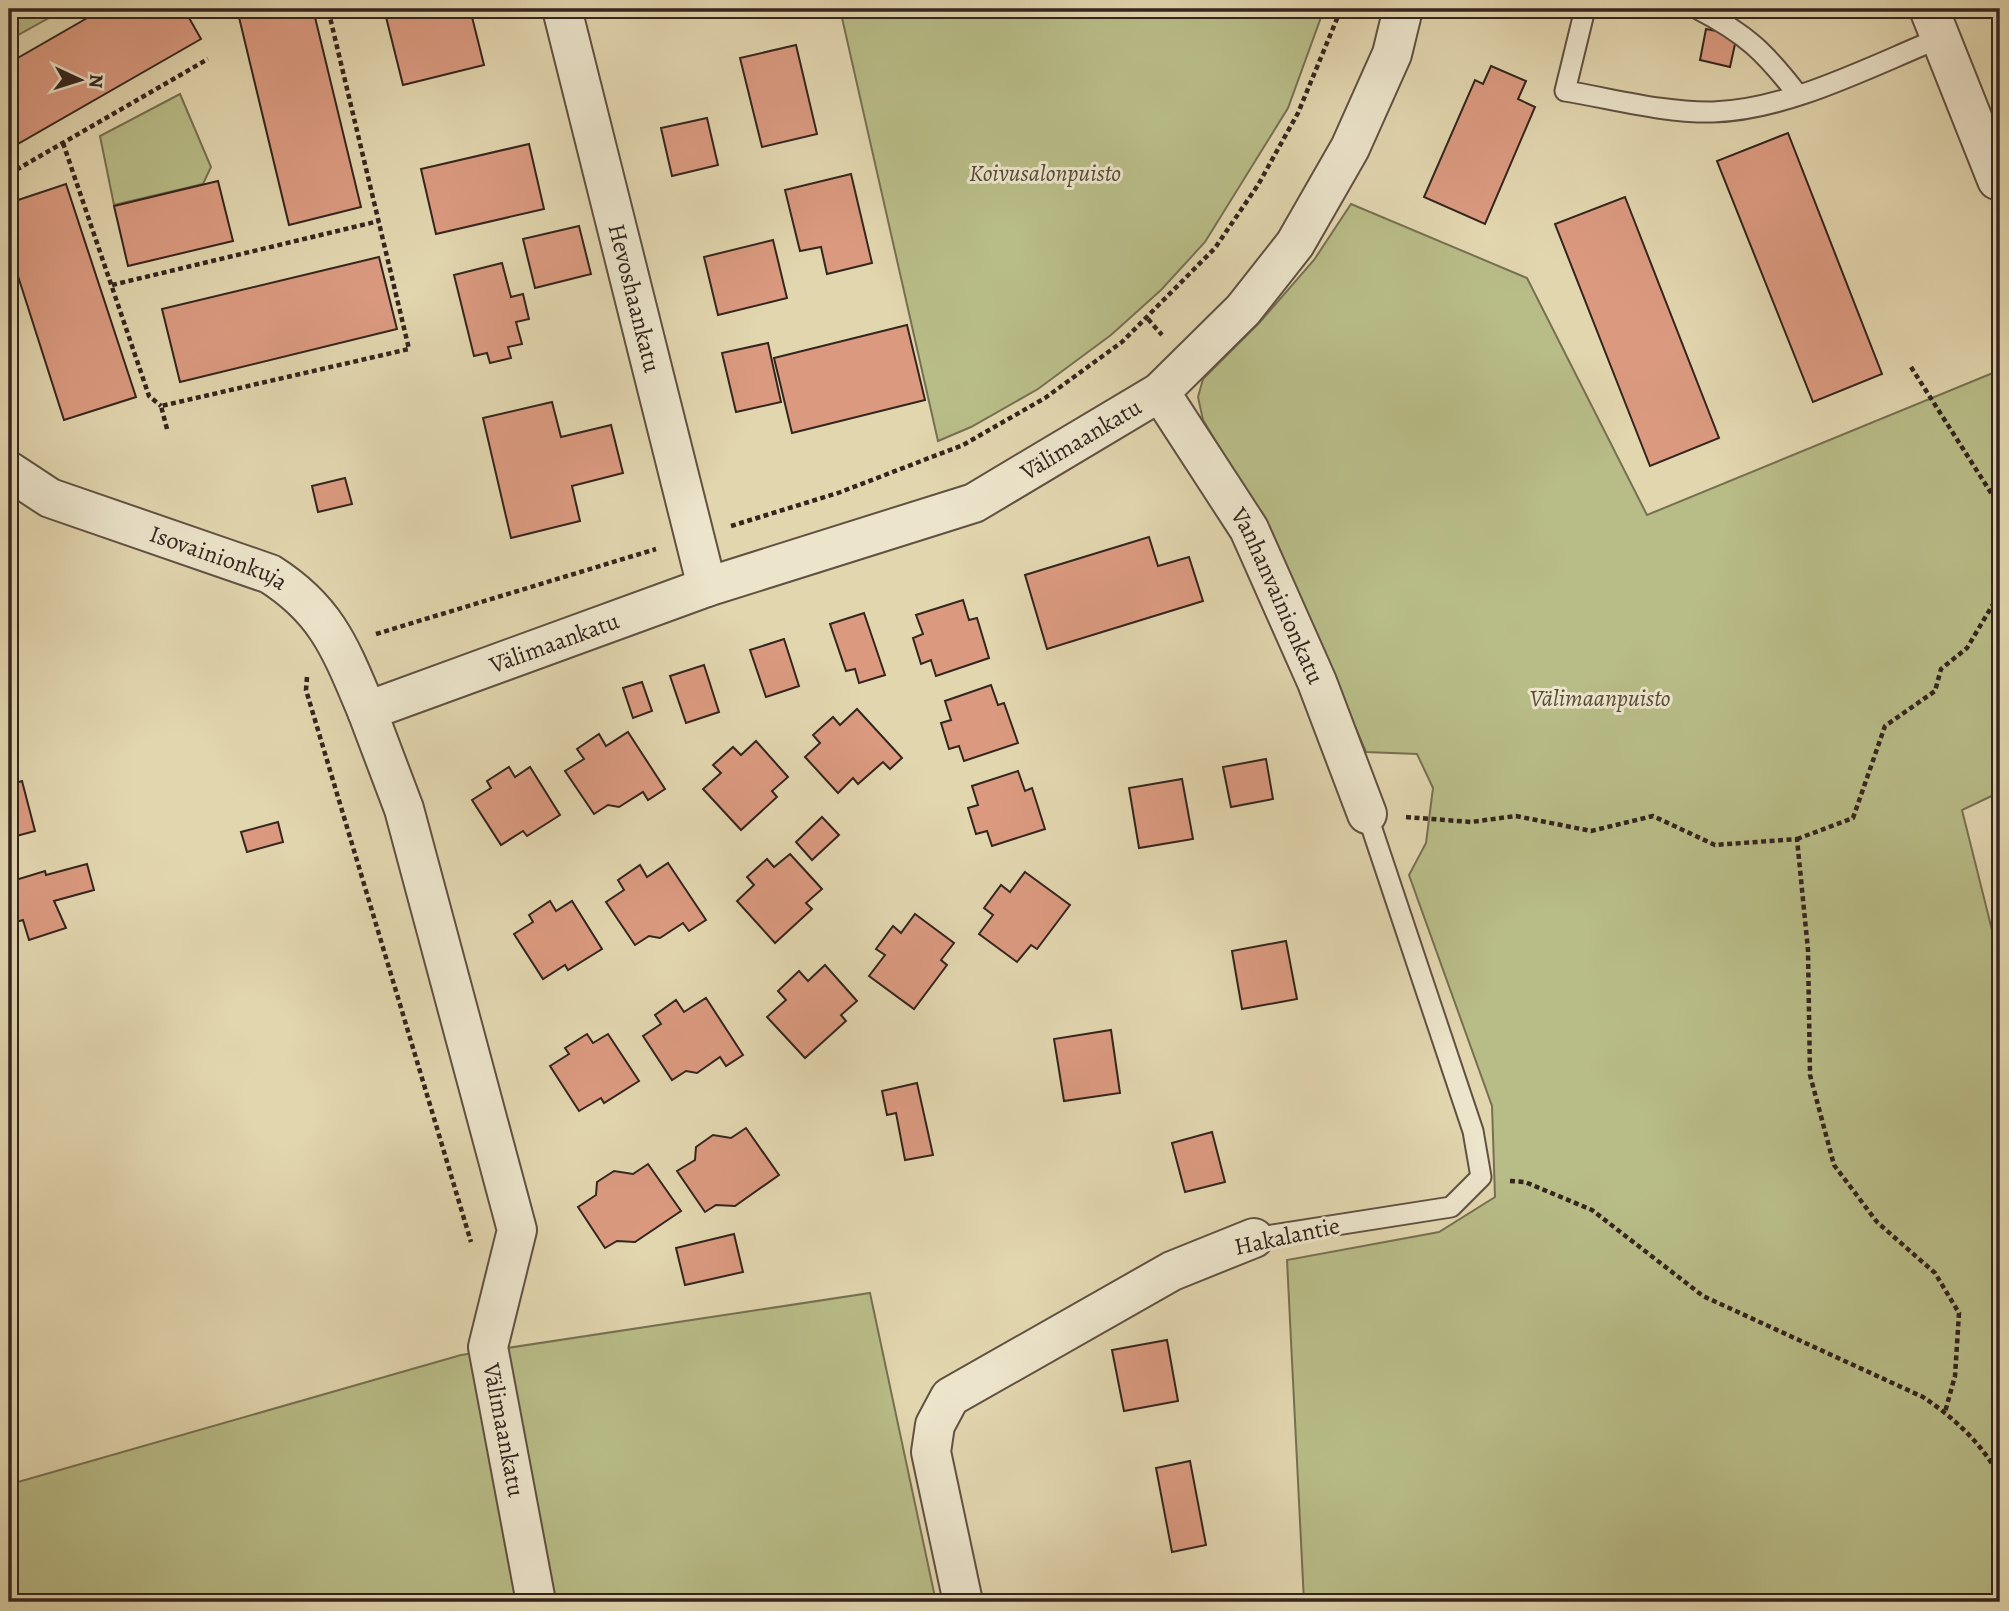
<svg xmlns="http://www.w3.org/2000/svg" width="2009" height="1611" font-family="Alegreya,serif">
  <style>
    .green { fill: #b8bc87; stroke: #767052; stroke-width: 2 }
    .building { fill: #db9a80; stroke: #34251e; stroke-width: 2 }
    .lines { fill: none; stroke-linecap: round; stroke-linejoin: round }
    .lane-casing { stroke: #605142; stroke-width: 23 }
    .street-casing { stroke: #605142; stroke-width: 42 }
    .path { stroke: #34251e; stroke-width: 4.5; stroke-dasharray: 5 3.5; stroke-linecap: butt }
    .lane { stroke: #ece4cb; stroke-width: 19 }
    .street { stroke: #ece4cb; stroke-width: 38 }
    .labels { text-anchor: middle; stroke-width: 6; stroke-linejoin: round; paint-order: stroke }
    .park-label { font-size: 24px; font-style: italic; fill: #554b38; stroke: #ece4cb }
    .street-label { font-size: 24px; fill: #34251e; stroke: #ece4cb }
  </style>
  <rect width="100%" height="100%" fill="#e2d6af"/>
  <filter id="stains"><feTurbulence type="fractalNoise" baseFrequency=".00286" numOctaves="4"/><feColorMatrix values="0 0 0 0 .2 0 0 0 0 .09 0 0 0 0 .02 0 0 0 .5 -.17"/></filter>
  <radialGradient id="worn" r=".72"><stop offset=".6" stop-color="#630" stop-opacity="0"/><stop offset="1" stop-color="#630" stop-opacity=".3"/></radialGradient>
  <g class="green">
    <polygon points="9,9 65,9 9,40"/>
    <polygon points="840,9 1324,9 1288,108 1205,242 1161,290 1111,335 1038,389 971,427 938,441"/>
    <polygon points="180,94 211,167 203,184 114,205 100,136"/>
    <polygon points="1351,204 1527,278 1647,515 2000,370 2000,792 1962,810 2000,962 2000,1602 1304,1602 1287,1260 1439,1232 1495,1197 1492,1106 1409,875 1426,843 1433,788 1417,754 1366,752 1273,536 1203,420 1198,397 1203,379 1260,322 1314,260"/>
    <polygon points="870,1293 936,1602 9,1602 9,1457 18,1482 461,1355"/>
  </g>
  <g class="building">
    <polygon points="103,9 184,9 201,39 9,149 9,63"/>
    <polygon points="237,9 313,9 361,207 289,225"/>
    <polygon points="384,9 507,9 472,17 484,65 403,85"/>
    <polygon points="1706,29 1737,35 1730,67 1700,60"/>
    <polygon points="796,45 817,134 762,147 740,58"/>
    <polygon points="1491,66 1526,81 1518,99 1535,107 1485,224 1424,197 1475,80 1483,84"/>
    <polygon points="707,118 718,165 672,176 661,128"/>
    <polygon points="1788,133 1882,374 1813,402 1717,161"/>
    <polygon points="529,144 544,209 436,234 421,169"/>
    <polygon points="851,174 872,263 827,274 821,247 800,251 785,190"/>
    <polygon points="218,181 233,241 128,266 114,206"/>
    <polygon points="66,184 136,397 64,420 9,248 9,203"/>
    <polygon points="1625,197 1719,438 1650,466 1555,224"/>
    <polygon points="579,226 591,274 535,288 523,239"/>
    <polygon points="773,240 787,298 718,315 704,257"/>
    <polygon points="379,257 397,329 180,382 162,309"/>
    <polygon points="502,263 511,297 523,294 529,319 516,322 522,344 508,347 511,358 490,363 487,353 474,356 454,275"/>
    <polygon points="907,325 925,400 792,433 774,358"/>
    <polygon points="768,343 781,402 736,412 722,353"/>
    <polygon points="552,402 561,437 611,425 623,473 572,486 580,521 511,538 483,418"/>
    <polygon points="345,478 352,504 318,512 312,486"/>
    <polygon points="1149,537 1158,566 1189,557 1203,601 1047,649 1025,575"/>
    <polygon points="963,600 969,620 977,618 989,658 936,676 931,660 921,664 913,638 923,634 916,615"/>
    <polygon points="864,613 885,675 859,683 855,669 846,671 830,624"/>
    <polygon points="784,639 799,686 766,697 750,650"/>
    <polygon points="704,665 719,712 686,723 670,676"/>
    <polygon points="642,682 652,711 633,718 623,688"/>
    <polygon points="991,685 998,705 1004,703 1018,743 964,761 959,746 949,749 941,723 951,720 945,701"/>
    <polygon points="857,709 902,758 890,769 883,762 858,784 853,778 838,793 805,757 820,743 813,735 833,717 840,725"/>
    <polygon points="628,732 665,789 648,800 643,792 619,807 608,805 594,814 565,771 584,759 577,749 599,734 606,746"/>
    <polygon points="756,741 788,777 772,791 777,797 741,830 703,789 721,773 713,765 733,747 741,755"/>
    <polygon points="1266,759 1273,799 1231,807 1223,767"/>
    <polygon points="509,767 515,777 530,767 560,815 527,836 523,831 501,845 472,800 491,788 487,781"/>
    <polygon points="1018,771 1025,791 1032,788 1045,829 992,846 987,831 976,834 968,808 978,805 972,786"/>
    <polygon points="1182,779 1193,839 1139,848 1129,788"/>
    <polygon points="22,781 35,831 9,838 9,785"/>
    <polygon points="822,817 839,835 812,860 796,842"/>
    <polygon points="278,822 283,842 247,852 241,832"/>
    <polygon points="790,854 822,889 806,903 812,909 775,943 737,901 754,885 747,877 767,859 774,867"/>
    <polygon points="668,863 706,920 689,931 683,923 660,938 649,936 635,945 606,902 624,890 618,880 640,865 647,877"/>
    <polygon points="87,864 94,890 54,901 66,928 29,940 23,920 9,924 9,882 45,871 46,875"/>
    <polygon points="1025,872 1070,905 1037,949 1031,945 1017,962 979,934 993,915 984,908 1001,885 1010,892"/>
    <polygon points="550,901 556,911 572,901 602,949 568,970 565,965 543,979 514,934 533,922 529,915"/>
    <polygon points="915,914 954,943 941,960 947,965 914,1009 869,976 885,955 876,949 893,926 901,933"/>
    <polygon points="1286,941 1297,999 1242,1009 1232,951"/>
    <polygon points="825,965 857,1001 841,1015 846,1021 805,1058 767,1017 786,1000 778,991 799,971 808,981"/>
    <polygon points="706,998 743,1055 726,1066 720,1057 697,1073 686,1071 672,1080 643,1036 661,1024 655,1015 676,1000 684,1012"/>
    <polygon points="1111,1030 1120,1093 1064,1101 1054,1039"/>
    <polygon points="587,1034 593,1043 608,1034 639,1081 604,1103 601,1098 579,1111 550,1066 569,1054 565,1048"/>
    <polygon points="917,1083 933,1155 905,1160 896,1113 887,1115 882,1091"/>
    <polygon points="746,1128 779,1175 735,1206 716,1205 705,1212 677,1171 695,1160 696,1147 713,1135 731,1138"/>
    <polygon points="1212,1132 1225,1182 1185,1192 1172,1143"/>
    <polygon points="648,1164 681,1211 635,1242 617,1241 605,1248 578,1207 596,1195 597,1182 614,1171 633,1174"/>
    <polygon points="734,1234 743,1272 685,1285 676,1248"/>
    <polygon points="1167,1340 1178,1401 1124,1411 1112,1350"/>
    <polygon points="1190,1461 1206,1545 1172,1552 1156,1468"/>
  </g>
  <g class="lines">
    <g class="lane-casing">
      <g id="lane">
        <path d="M1585,9L1565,91C1614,99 1664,113 1713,112C1788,110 1871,66 1940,38"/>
        <path d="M1698,9C1746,34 1765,52 1798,95"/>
        <polyline points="1254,1238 1451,1207 1481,1177 1473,1131 1367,814"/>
      </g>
    </g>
    <g class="street-casing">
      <g id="street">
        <path id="s1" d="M562,9L707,587"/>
        <polyline points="1929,9 1997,180"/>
        <path id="s2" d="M1160,392L1249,529L1317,682L1367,814"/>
        <path id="s3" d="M9,471L50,498L270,574C328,611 341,650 367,711"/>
        <path id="s4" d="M536,1602L488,1347L517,1230L404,809L367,711L707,587L974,503L1160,392L1243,310L1295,244L1350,148L1392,54L1403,9"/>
        <polyline points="963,1602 931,1452 935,1425 950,1397 1172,1271 1254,1238"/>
      </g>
    </g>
    <g class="path">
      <polyline points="63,143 149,396 161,406"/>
      <polyline points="9,174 208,59"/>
      <polyline points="112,285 379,221"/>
      <polyline points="1148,319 1162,335"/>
      <polyline points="1911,367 2000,507"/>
      <polyline points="167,429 161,406 409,349 328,9"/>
      <polyline points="731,526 838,493 963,445 1045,398 1122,342 1215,248 1258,185 1298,113 1341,9"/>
      <polyline points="376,634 656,549"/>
      <polyline points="307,677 306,690 471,1242"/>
      <polyline points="1406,817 1471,822 1516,816 1591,831 1653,816 1715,845 1797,839 1808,950 1810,1075 1834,1165 1877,1222 1935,1273 1959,1313 1955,1376 1945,1412"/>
      <polyline points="1797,839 1853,818 1885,726 1935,691 1941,669 1967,648 1995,601 2000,598"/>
      <path d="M1510,1181L1525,1182L1592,1210L1703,1296L1923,1397C1953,1417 1984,1445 2000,1478"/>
    </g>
    <use href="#lane" class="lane"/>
    <use href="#street" class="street"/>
  </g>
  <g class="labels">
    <g class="park-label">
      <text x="1045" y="181">Koivusalonpuisto</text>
      <text x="1600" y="706">Välimaanpuisto</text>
    </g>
    <g class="street-label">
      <text dy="8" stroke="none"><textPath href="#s1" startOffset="298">Hevoshaankatu</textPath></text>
      <text dy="8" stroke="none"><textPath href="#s4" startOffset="1687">Välimaankatu</textPath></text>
      <text dy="8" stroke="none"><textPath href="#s3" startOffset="228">Isovainionkuja</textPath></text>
      <text dy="8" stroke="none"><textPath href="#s2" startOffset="236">Vanhanvainionkatu</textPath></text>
      <text dy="8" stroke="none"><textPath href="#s4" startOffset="1120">Välimaankatu</textPath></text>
      <text transform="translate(1287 1236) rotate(-12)" y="8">Hakalantie</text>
      <text transform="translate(504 1430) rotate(79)" y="8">Välimaankatu</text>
    </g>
  </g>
  <rect width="2009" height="1611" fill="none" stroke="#e2d6af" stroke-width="35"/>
  <rect x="10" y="10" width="1988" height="1590" fill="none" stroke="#34251e" stroke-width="3.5"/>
  <rect x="18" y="18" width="1974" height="1576" fill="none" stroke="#34251e" stroke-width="2"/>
  <g transform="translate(80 80) rotate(94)" stroke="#ece4cb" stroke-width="5" paint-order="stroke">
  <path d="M0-5L12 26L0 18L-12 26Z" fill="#34251e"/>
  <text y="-10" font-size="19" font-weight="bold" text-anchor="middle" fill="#34251e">N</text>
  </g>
  <rect width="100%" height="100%" filter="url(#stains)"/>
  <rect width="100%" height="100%" fill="url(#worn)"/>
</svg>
